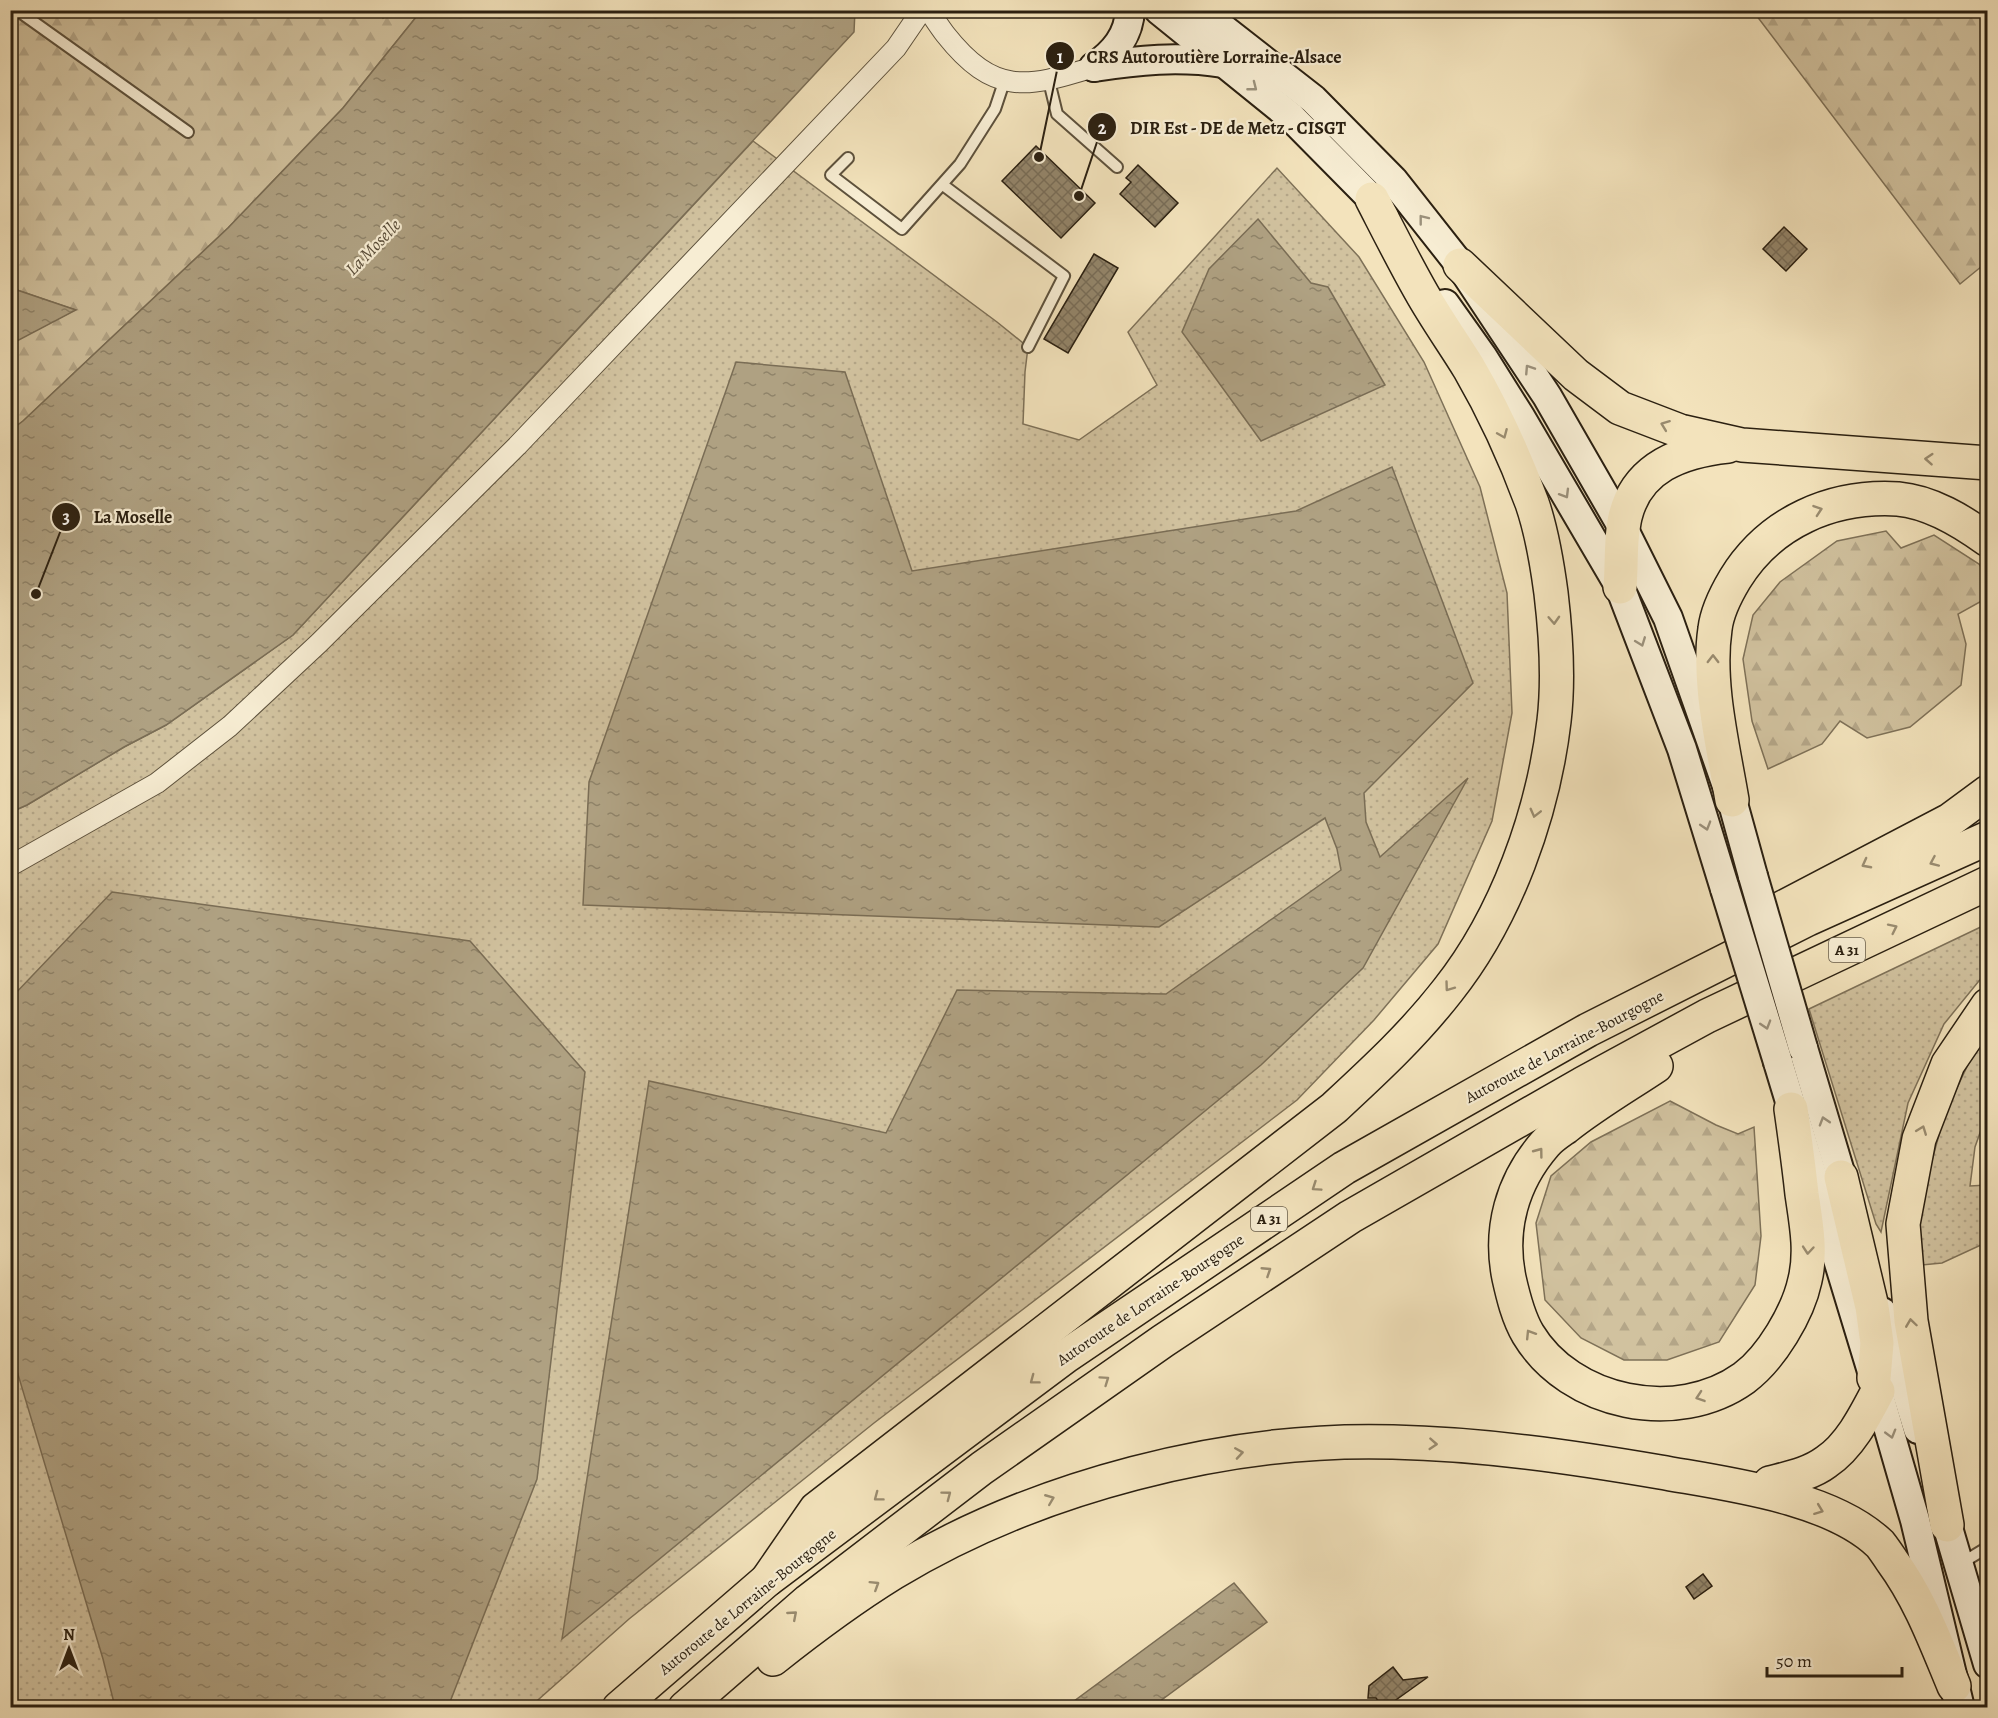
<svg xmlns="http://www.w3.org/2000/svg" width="1998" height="1718" font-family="Alegreya,serif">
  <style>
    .grass { fill: url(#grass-dots); stroke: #7e7158; stroke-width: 1.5 }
    .forest { fill: url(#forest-firs); stroke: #7e7158; stroke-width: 1.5 }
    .water { fill: url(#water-ripples); stroke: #7a6d55; stroke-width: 1.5 }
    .pier { fill: #f3e3bc }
    .building { fill: url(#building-cross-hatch); stroke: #2b2011; stroke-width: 1.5 }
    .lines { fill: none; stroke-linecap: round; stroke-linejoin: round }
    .service-casing { stroke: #5d513c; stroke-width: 14 }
    .minor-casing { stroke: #5d513c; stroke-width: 22 }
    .secondary-casing { stroke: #2b2011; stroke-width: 32 }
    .motorway-casing { stroke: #2b2011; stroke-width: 36 }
    .service { stroke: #f7edd3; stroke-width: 10 }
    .minor { stroke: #f7edd3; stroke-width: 20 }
    .secondary { stroke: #f7edd3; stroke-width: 28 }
    .motorway { stroke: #f3e3bc; stroke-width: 33 }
    .secondary-bridge-casing { stroke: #2b2011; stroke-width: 32; stroke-linecap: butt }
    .secondary-bridge { stroke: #f7edd3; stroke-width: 28 }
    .oneway { stroke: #9b917c }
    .oneway2 { stroke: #998b6f }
    .labels { text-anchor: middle; stroke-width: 4.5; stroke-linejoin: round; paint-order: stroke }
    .shield { fill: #f7edd3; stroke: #685e4b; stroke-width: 1.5 }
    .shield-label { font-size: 15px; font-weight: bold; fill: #2b2011 }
    .street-label { font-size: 16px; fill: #2b2011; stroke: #f7edd3 }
    .water-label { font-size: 18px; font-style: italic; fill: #594d39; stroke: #f7edd3 }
    .leader { fill: none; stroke: #2b2011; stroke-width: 2 }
    .callout-dot { fill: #2b2011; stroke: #f7edd3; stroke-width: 2 }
    .mark-label { font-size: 18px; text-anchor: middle; font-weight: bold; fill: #fff }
    .callout-label { font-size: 18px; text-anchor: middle; font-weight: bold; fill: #2b2011; stroke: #f7edd3; stroke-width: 4.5; stroke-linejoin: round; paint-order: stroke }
  </style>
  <defs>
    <pattern id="grass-dots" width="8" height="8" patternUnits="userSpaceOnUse" patternTransform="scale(1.5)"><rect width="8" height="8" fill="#d1c29f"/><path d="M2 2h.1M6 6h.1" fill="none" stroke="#b4a688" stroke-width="1.8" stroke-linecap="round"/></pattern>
    <pattern id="forest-firs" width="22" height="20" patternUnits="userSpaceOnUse" patternTransform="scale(1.5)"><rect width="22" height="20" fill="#d1c29f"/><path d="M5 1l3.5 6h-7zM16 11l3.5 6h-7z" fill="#b4a688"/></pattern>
    <pattern id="water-ripples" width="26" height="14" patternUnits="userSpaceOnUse" patternTransform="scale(1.5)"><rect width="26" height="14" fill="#afa182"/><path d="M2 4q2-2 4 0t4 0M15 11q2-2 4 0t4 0" fill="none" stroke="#8f8369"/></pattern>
    <pattern id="building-cross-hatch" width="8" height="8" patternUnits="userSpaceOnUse" patternTransform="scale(1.5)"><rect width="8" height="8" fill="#93856a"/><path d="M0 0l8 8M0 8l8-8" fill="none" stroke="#786c56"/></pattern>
  </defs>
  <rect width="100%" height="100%" fill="#f3e3bc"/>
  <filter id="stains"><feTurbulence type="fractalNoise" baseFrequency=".00333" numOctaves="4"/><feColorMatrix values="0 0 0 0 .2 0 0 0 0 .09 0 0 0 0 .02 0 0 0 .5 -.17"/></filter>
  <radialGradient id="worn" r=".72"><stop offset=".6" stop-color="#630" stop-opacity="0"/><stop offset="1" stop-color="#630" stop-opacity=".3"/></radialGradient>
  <g class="grass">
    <polygon points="753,141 997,322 1028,347 1025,372 1023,424 1079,440 1157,385 1128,332 1277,168 1359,257 1424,362 1480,487 1507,593 1512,713 1492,821 1438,944 1374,1020 1297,1100 874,1423 629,1619 530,1707 11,1708 11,812 27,805 124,747 166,725 293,635"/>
    <polygon points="1987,924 1987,971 1944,1024 1908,1103 1881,1232 1876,1224 1809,1009"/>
    <polygon points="1987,1034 1987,1113 1975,1147 1970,1186 1987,1185 1987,1209 1981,1245 1942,1263 1922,1265 1919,1219 1928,1175 1945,1113 1974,1052"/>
  </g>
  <g class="forest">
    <polygon points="377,10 383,18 389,11 421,11 343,108 228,228 23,421 11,430 11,339 17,340 75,310 11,288 11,11"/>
    <polygon points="1753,11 1987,11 1987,262 1960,284"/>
    <polygon points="1886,531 1901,548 1934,535 1979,564 1987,575 1987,598 1958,614 1966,644 1961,685 1910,727 1867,738 1840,721 1822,744 1768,769 1752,721 1743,659 1753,615 1780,582 1837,541"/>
    <polygon points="1670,1101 1716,1125 1738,1134 1754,1127 1761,1236 1755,1285 1719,1342 1667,1360 1624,1360 1581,1338 1545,1300 1536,1223 1551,1176 1591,1142"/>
  </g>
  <g class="water">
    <polygon points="421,11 855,10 854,32 293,635 166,725 124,747 27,805 11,812 11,430 23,421 228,228 343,108"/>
    <polygon points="1258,219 1311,283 1328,287 1385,385 1261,441 1182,332 1209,269"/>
    <polygon points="11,288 76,310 17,341 11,339"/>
    <polygon points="736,362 845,372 912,571 1296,511 1392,467 1473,683 1364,793 1366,822 1380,857 1468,778 1363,968 1261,1065 562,1639 649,1081 886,1133 957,990 1166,994 1341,870 1337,849 1325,818 1159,927 583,905 589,782"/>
    <polygon points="112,892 470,941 585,1072 537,1479 448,1707 115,1707 103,1659 11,1351 11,998"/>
    <polygon points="1234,1583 1267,1622 1152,1707 1066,1707"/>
  </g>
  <polygon class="pier" points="1988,1689 1987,1708 1965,1707 1966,1705"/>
  <g class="building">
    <polygon points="1036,146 1095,203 1061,238 1002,181"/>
    <polygon points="1138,165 1178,203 1155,227 1120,194 1131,182 1126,178"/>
    <polygon points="1784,227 1807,249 1786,271 1763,249"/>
    <polygon points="1094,254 1118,268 1068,353 1044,339"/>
    <polygon points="1703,1574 1712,1586 1694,1599 1686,1587"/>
    <polygon points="1393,1667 1403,1680 1428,1677 1386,1707 1383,1707 1376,1698 1368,1698 1369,1686"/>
  </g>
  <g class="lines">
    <g class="service-casing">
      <g id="service">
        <polyline points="17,10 188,132"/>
        <polyline points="1049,81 1057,114 1117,167"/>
        <polyline points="848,158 831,175 902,229 960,164 995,109 1004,82"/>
        <polyline points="943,185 1064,276 1028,347"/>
        <polyline points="1960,1564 1988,1547"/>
      </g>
    </g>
    <g class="minor-casing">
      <g id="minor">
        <path d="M928,10C934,18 939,26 945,34C994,96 1026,88 1094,67"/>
        <polyline points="10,866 157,783 230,726 319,643 517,446 896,48 922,10"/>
      </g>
    </g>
    <g class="secondary-casing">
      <g id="secondary">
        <polyline points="1159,10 1291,117 1372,199 1384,217"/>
        <polyline points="1199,10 1313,99 1393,180 1460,265 1547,396 1623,528 1668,618 1732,800 1753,876"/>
        <path d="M1094,67C1138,60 1179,56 1223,63"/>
        <path d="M1094,67C1114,53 1129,36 1130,10"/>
        <polyline points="1445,304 1482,356 1521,418 1620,587 1682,749 1725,889"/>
        <polyline points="1803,1048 1848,1199"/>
        <polyline points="1778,1062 1874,1378 1915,1520 1960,1708"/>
        <polyline points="1882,1312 1918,1429"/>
        <polyline points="1941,1504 1988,1664"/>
      </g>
    </g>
    <g class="motorway-casing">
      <g id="motorway">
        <polyline points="1460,265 1576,375 1620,408 1680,431 1742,445 1988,463"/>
        <path d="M1620,587C1622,565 1620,539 1625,517C1637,467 1681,451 1728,446"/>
        <path d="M1732,800C1723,746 1707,683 1715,629C1717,611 1726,594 1735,579C1770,522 1832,495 1898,499C1931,502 1962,521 1988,540"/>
        <polyline points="1778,910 1950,820 1988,792"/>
        <path d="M1656,1066C1626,1086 1595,1104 1566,1127C1559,1132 1551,1137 1545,1144C1512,1182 1499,1229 1509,1278C1513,1296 1518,1317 1528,1334C1570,1404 1677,1426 1744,1378C1771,1358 1798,1313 1805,1280C1812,1251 1806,1222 1802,1194C1799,1166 1795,1137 1791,1109"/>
        <polyline points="1841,1177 1872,1307 1877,1343 1874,1378"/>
        <path d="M1770,1483C1789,1478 1810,1474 1826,1462C1850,1446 1865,1416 1878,1391"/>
        <polyline points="1947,1525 1911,1321 1903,1224 1919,1139 1948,1064 1988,1005"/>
        <path d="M767,1580L816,1509L1334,1108C1375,1070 1413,1035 1448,990C1506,917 1543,814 1554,721C1559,680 1556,635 1551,593C1547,563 1542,532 1532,503C1515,457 1494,411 1469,368C1453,342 1435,317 1420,290C1403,260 1388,230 1372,199"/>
        <path d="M773,1659C812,1628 851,1599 893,1573C1035,1487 1227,1437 1393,1442C1482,1444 1572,1457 1660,1472C1726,1484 1830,1496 1880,1544C1884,1549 1888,1555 1892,1561C1920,1599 1936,1643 1954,1686"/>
        <polyline points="619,1708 767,1580 1066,1356 1344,1168 1588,1030 1808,919 1988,838"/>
        <polyline points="685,1708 808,1601 982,1468 1163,1341 1350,1217 1582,1084 1707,1016 1988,883"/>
      </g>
    </g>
    <use href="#service" class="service"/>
    <use href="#minor" class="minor"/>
    <use href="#secondary" class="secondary"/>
    <use href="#motorway" class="motorway"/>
    <g class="secondary-bridge-casing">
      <g id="secondary-bridge">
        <polyline points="1753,876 1803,1048"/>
        <polyline points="1725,889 1778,1062"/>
      </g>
    </g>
    <use href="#secondary-bridge" class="secondary-bridge"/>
  </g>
  <defs><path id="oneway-chevron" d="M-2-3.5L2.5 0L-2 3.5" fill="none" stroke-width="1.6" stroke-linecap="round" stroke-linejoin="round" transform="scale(1.5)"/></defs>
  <g class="oneway">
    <use href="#oneway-chevron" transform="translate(1253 87) rotate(38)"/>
    <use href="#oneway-chevron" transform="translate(1423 219) rotate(-128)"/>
    <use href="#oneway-chevron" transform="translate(1529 369) rotate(-123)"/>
    <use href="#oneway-chevron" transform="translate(1565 494) rotate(59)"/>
    <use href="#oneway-chevron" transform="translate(1641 642) rotate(69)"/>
    <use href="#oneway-chevron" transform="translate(1706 826) rotate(73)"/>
    <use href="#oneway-chevron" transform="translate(1766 1025) rotate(73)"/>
    <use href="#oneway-chevron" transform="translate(1824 1121) rotate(-107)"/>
    <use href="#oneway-chevron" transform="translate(1891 1434) rotate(74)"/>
  </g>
  <g class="oneway2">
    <use href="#oneway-chevron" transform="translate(1665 425) rotate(-159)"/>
    <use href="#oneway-chevron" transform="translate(1503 434) rotate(67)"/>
    <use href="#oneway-chevron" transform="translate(1929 459) rotate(-176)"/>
    <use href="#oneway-chevron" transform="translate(1818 510) rotate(-19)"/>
    <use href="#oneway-chevron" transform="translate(1554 620) rotate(87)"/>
    <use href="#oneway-chevron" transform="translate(1713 659) rotate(-90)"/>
    <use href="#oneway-chevron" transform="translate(1535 813) rotate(104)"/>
    <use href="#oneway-chevron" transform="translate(1934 862) rotate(156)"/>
    <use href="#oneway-chevron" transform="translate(1866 864) rotate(152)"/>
    <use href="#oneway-chevron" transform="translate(1893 928) rotate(-26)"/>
    <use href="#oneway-chevron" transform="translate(1449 987) rotate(126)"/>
    <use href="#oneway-chevron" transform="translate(1922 1130) rotate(-69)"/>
    <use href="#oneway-chevron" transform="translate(1539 1152) rotate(-53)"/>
    <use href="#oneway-chevron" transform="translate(1316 1187) rotate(146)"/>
    <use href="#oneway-chevron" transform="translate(1808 1250) rotate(95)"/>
    <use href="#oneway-chevron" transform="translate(1267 1271) rotate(-33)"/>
    <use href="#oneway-chevron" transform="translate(1911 1323) rotate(-98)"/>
    <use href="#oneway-chevron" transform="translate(1530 1334) rotate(-122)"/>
    <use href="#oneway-chevron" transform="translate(1034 1380) rotate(143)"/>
    <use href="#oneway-chevron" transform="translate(1105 1380) rotate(-35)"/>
    <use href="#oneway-chevron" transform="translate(1700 1397) rotate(161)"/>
    <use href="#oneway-chevron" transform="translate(1433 1444) rotate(4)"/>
    <use href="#oneway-chevron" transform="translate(1239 1453) rotate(-9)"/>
    <use href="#oneway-chevron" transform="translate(947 1495) rotate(-37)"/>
    <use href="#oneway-chevron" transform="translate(878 1497) rotate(143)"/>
    <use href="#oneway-chevron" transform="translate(1050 1499) rotate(-22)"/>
    <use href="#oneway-chevron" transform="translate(1819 1510) rotate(21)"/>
    <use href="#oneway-chevron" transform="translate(875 1585) rotate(-32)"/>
    <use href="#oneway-chevron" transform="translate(793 1615) rotate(-41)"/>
  </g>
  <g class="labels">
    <g class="shield">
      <rect x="1829" y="938" width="36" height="24" rx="4.5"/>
      <rect x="1251" y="1207" width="36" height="24" rx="4.5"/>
    </g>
    <g class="shield-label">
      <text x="1847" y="955">A 31</text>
      <text x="1269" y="1224">A 31</text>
    </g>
    <g class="street-label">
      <text transform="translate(1564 1046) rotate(-28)" y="6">Autoroute de Lorraine-Bourgogne</text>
      <text transform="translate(1150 1299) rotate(-34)" y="6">Autoroute de Lorraine-Bourgogne</text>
      <text transform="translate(747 1601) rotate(-39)" y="6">Autoroute de Lorraine-Bourgogne</text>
    </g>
    <g class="water-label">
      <text transform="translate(373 247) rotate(-46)" y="6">La Moselle</text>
    </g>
  </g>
  <path class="leader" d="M1039 157L1060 56M1079 196L1102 127M36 594L66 517"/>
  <g class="callout-dot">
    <circle cx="1039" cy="157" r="6"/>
    <circle cx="1079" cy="196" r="6"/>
    <circle cx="36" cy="594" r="6"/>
    <circle cx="1060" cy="56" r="15"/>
    <circle cx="1102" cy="127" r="15"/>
    <circle cx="66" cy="517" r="15"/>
  </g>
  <g class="mark-label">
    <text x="1060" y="63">1</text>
    <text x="1102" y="134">2</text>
    <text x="66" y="523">3</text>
  </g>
  <g class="callout-label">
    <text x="1214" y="63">CRS Autoroutière Lorraine-Alsace</text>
    <text x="1238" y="134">DIR Est - DE de Metz - CISGT</text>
    <text x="133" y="523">La Moselle</text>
  </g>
  <rect width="1998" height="1718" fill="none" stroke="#f3e3bc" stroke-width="36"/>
  <rect x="12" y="12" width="1974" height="1694" fill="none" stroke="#2b2011" stroke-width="3"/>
  <rect x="18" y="18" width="1962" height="1682" fill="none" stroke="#2b2011" stroke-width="1.5"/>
  <g transform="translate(69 1649)" stroke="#f7edd3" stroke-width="4.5" paint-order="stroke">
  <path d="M0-4.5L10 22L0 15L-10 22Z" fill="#2b2011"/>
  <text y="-9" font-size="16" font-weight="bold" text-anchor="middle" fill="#2b2011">N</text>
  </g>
  <path d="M1767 1667v9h135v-9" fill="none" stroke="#2b2011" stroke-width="3"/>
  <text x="1776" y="1667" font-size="18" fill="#2b2011" stroke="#f7edd3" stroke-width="4.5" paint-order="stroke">50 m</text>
  <rect width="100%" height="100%" filter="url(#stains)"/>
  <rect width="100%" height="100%" fill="url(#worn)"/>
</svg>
